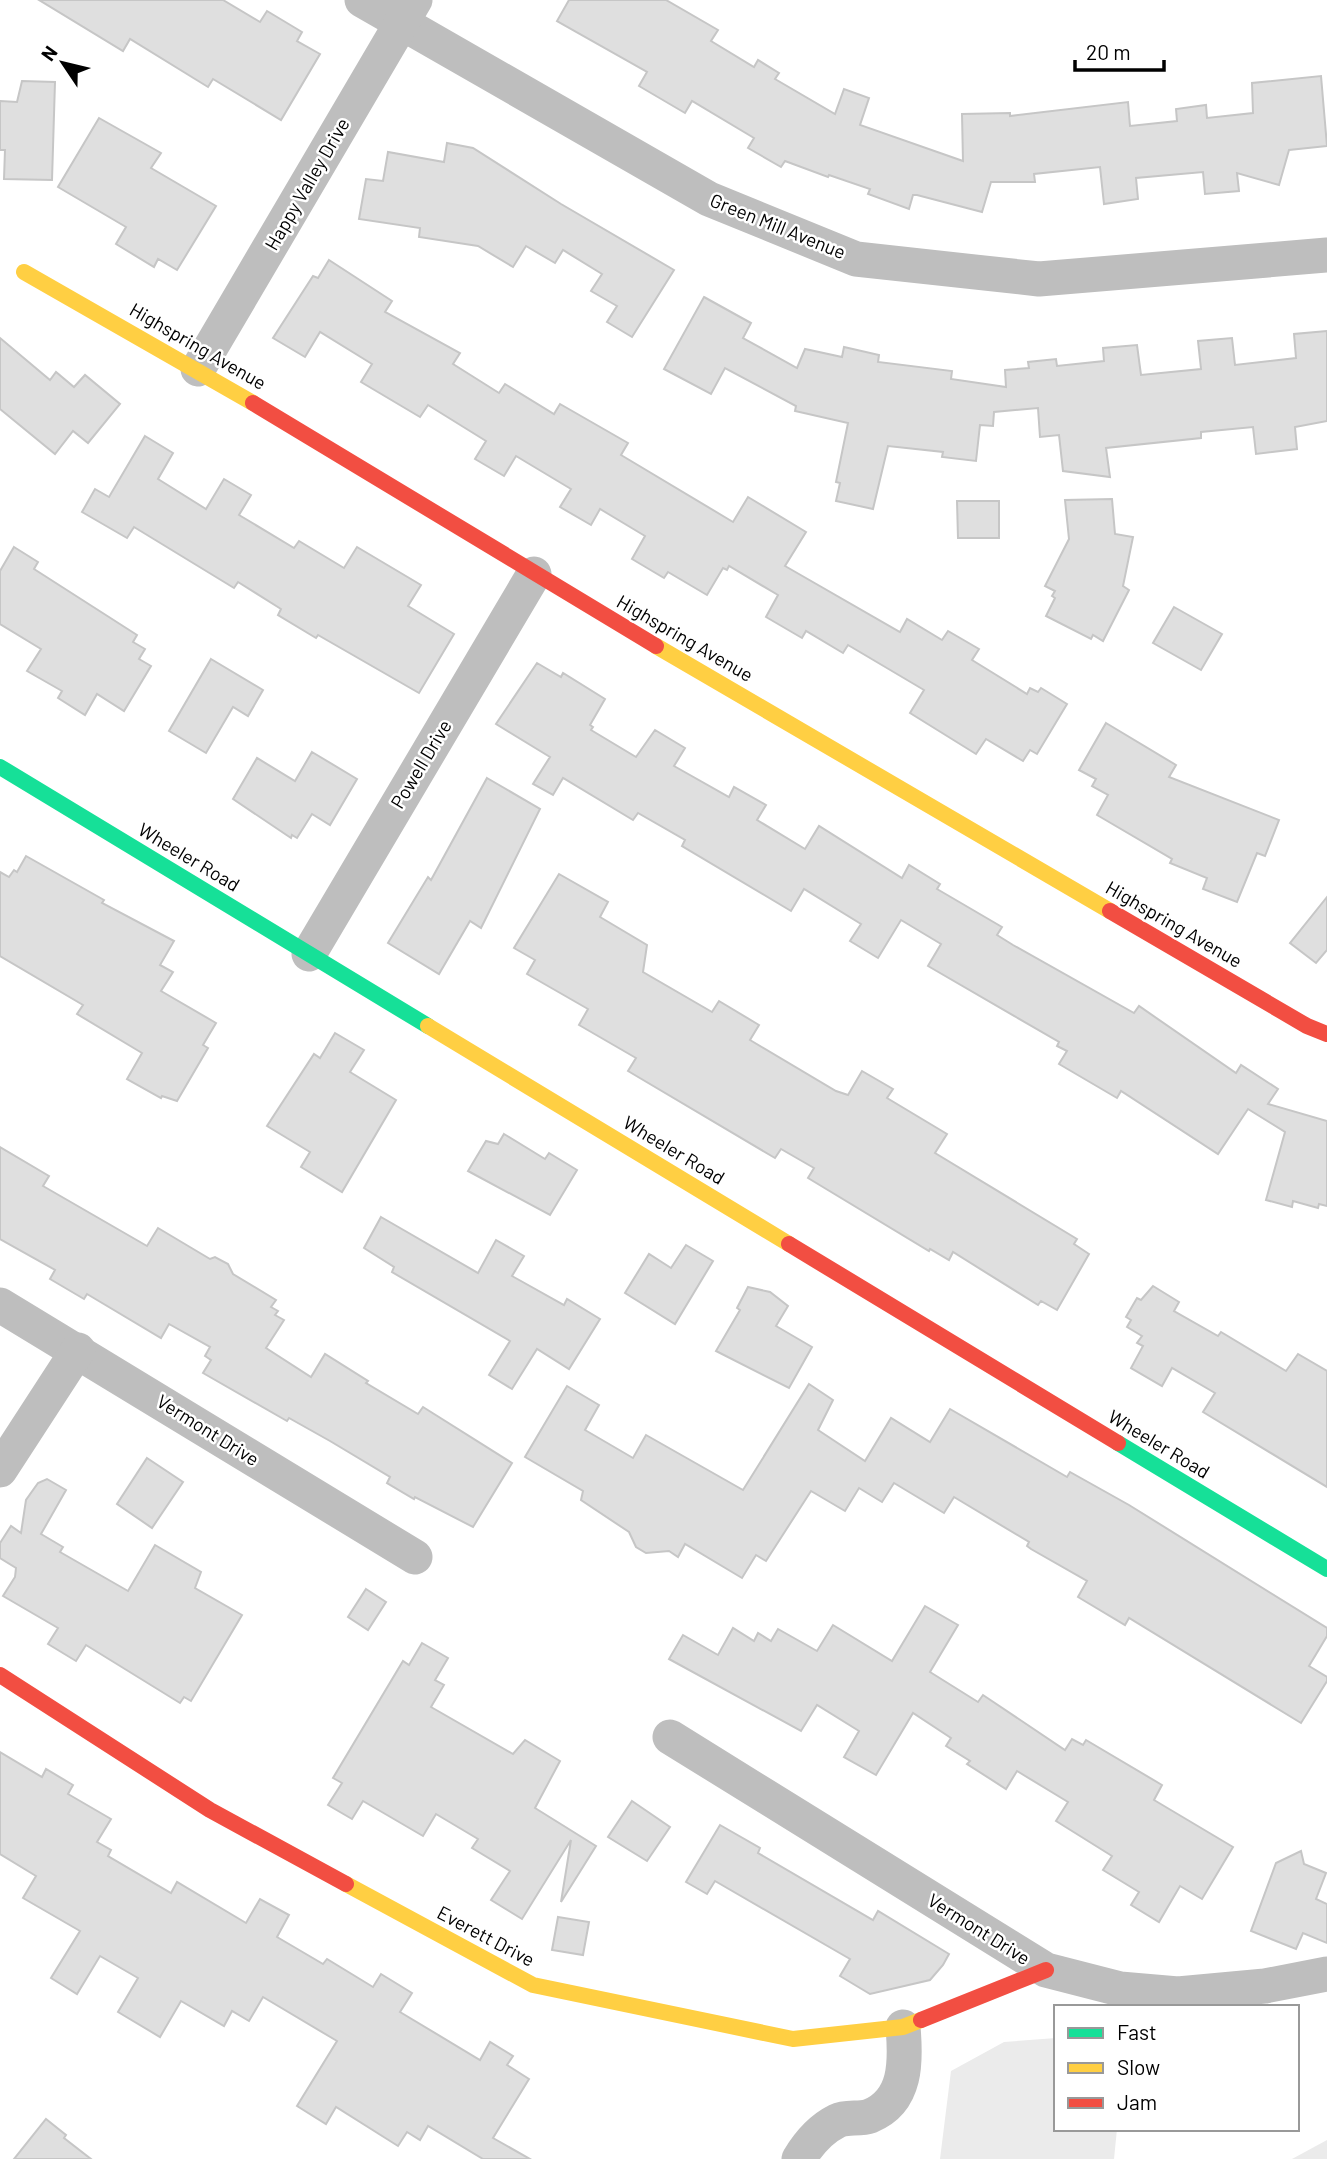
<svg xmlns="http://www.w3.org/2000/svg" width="1327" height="2159" font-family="Barlow,sans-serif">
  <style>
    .green { fill: #ebebeb }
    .building { fill: #dfdfdf; stroke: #c6c6c6; stroke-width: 2 }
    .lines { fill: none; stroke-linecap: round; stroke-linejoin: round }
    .street { stroke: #bebebe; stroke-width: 35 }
    .fast { stroke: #16e098; stroke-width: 16 }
    .slow { stroke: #ffcf43; stroke-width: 16 }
    .jam { stroke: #f24e42; stroke-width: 16 }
    .labels { text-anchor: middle; stroke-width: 5; stroke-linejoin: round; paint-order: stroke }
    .street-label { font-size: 19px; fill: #000; stroke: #fff }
  </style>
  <rect width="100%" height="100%" fill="#fff"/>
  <g class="green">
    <polygon points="1056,2038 1056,2129 1117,2129 1114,2159 940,2159 951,2071 1004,2042"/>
    <polygon points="1327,2140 1327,2159 1292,2159"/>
  </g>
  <g class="building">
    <polygon points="39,0 223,0 260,22 267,11 302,32 297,41 320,54 281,120 213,79 208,87 130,39 123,51"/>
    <polygon points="569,0 666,0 718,30 711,41 754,67 758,60 779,73 775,79 835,114 844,89 869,98 860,125 963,161 962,114 1010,113 1010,116 1128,102 1130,126 1177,121 1176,109 1206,105 1207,118 1253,113 1252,83 1321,76 1327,146 1289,150 1279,185 1237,173 1239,191 1205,194 1203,172 1136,178 1138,199 1104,204 1100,167 1034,174 1035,182 991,182 982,212 917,195 913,195 909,209 868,194 870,189 829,175 828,177 785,161 781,167 748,148 754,138 692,101 685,113 639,86 647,72 557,21"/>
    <polygon points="22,81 55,82 52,180 4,179 5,150 0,150 0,101 17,102"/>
    <polygon points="99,118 161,153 151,168 216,206 177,270 158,259 154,267 116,244 126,227 58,187"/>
    <polygon points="447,143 473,148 561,204 674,270 632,337 607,322 617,306 591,291 602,274 563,250 555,263 526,246 513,267 478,246 419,237 420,228 359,219 366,179 383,181 388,152 444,162"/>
    <polygon points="329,260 392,301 385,312 460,353 453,364 499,393 505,384 554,414 560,404 628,443 621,455 733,522 748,497 806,532 785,566 900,632 907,619 942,640 948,631 979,649 972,660 1027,694 1030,688 1038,692 1041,688 1067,704 1037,754 1030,750 1023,761 986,739 976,754 910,713 924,690 848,645 843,653 806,631 802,638 766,617 778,595 729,566 727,570 723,568 707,595 668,572 664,578 632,559 645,536 600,509 591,525 560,507 571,489 516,456 504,476 475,459 486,441 428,405 420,417 361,382 372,364 320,332 305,357 273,338 313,276 318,278"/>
    <polygon points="704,297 751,323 743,338 797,368 805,349 842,357 844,347 879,355 878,362 952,371 951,379 1006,387 1005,370 1029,368 1028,362 1056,359 1057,366 1104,361 1103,348 1137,345 1141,375 1201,369 1198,341 1232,338 1235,365 1296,358 1294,334 1327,331 1327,421 1295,427 1297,449 1256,454 1253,427 1201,432 1201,438 1106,448 1110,477 1063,471 1059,435 1040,437 1038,408 994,412 993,426 980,425 976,461 942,457 943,452 888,446 873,509 836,501 840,483 836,482 848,423 795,411 796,406 725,368 711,394 664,369"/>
    <polygon points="0,338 50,380 56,372 74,387 85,375 120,404 88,443 73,431 55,454 0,409"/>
    <polygon points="145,436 173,453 158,479 206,509 224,479 251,495 239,515 294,548 299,541 344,568 357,547 421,585 408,606 454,634 419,693 318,635 316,638 278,615 281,609 238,582 234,588 134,527 127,538 82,512 95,489 109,497"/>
    <polygon points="1112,499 1115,534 1133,537 1123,586 1129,590 1103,641 1093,635 1091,639 1046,616 1055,598 1052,596 1055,591 1045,586 1069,539 1065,500"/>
    <polygon points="957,501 999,501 999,538 958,538"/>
    <polygon points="14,547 38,562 34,569 137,635 133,642 145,649 139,659 151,666 124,711 97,694 85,715 58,698 62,691 27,671 41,649 0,624 0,571"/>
    <polygon points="1174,607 1222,634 1201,670 1153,643"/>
    <polygon points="211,659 263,690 248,716 233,707 206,753 169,731"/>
    <polygon points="537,663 561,677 563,673 605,699 590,725 593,727 591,730 636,757 655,730 685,748 674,766 729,797 734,787 766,805 757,820 805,849 819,826 902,878 909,865 940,884 937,889 1002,927 997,935 1013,945 1134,1013 1139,1006 1236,1073 1241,1065 1278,1089 1268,1104 1327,1121 1327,1206 1319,1204 1318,1208 1293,1201 1292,1207 1266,1200 1285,1132 1248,1109 1218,1154 1121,1091 1117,1098 1059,1064 1067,1051 1057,1046 1059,1042 928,966 941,944 901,920 878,958 850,941 861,924 804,889 791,911 682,846 685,840 638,813 633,820 563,778 553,795 533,784 550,757 496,724"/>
    <polygon points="1106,723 1176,765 1169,777 1279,820 1265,856 1257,853 1237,902 1203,889 1207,878 1170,863 1172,859 1097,815 1108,795 1092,786 1096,779 1079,770"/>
    <polygon points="312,752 357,779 330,825 312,814 297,838 292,835 291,838 233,799 257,758 295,781"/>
    <polygon points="487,778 540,809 481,928 470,921 439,974 388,943 428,877 431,880"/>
    <polygon points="26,856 104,900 102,903 174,941 160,965 173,972 161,991 216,1023 203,1045 208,1048 177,1101 162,1096 161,1098 127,1079 142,1053 77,1014 83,1005 0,956 0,872 9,877 14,870 17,872"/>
    <polygon points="559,874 608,902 600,917 647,945 643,972 712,1012 719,1001 759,1025 750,1040 836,1091 848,1095 862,1071 893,1089 887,1098 947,1134 935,1153 1077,1239 1074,1244 1089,1254 1057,1310 1041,1301 1038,1305 953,1252 949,1260 930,1249 929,1251 808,1178 814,1168 781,1149 775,1158 628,1071 636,1058 579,1025 588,1009 527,974 535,960 514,948"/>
    <polygon points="1327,897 1327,950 1316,963 1290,943"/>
    <polygon points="335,1033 364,1050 350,1072 396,1100 342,1192 301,1167 310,1152 267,1126 314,1054 320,1058"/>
    <polygon points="504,1134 545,1159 549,1153 577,1170 550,1215 468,1171 486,1141 498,1144"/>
    <polygon points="0,1147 49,1176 43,1186 147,1246 158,1228 210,1259 215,1257 228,1264 233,1274 276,1300 271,1307 278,1311 275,1315 284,1320 266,1348 311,1377 325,1354 368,1381 366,1383 418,1414 423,1407 512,1463 473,1527 415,1497 414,1499 387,1483 390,1477 330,1441 289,1418 287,1421 203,1373 211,1360 205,1356 210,1347 169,1324 161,1338 87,1294 84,1299 50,1279 55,1270 0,1239"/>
    <polygon points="381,1217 478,1273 496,1240 524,1256 512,1276 564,1305 567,1299 600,1319 569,1369 537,1349 512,1389 489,1375 510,1341 392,1272 394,1267 364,1248"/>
    <polygon points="686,1245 713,1261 675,1324 625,1293 649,1254 671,1268"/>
    <polygon points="1153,1286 1179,1302 1174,1311 1218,1336 1221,1332 1286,1371 1298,1354 1327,1371 1327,1487 1203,1412 1215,1393 1172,1368 1162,1386 1131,1368 1143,1346 1137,1343 1142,1336 1127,1327 1131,1320 1126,1317 1137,1298 1141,1300"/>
    <polygon points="748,1287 770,1292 788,1306 776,1326 812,1347 789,1388 716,1351 740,1310 737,1308"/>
    <polygon points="809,1384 833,1400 818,1430 865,1461 891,1418 930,1442 950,1409 1067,1477 1070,1472 1129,1505 1327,1628 1327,1636 1309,1666 1327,1677 1327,1681 1301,1723 1129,1618 1125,1625 1078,1597 1087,1581 1031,1549 1027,1546 1029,1542 954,1497 944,1513 894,1483 882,1502 859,1488 845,1511 811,1491 766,1561 756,1555 742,1578 685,1544 678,1557 669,1551 646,1553 636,1547 629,1532 581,1500 583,1491 525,1457 567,1386 599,1405 585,1430 633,1458 646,1435 743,1490"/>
    <polygon points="147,1458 183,1482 152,1528 117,1504"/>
    <polygon points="47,1479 66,1490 41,1534 63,1547 60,1552 128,1591 155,1545 201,1572 195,1588 242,1615 191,1701 184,1697 180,1703 86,1645 76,1661 48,1644 58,1628 3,1596 15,1577 16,1568 0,1558 0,1543 11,1526 21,1533 26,1500 38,1483"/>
    <polygon points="366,1589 386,1602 368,1630 348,1617"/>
    <polygon points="925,1606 958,1625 930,1672 978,1702 983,1695 1065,1750 1072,1739 1083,1745 1086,1740 1162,1785 1154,1800 1233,1847 1202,1899 1180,1886 1159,1922 1131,1905 1139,1892 1103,1870 1112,1856 1056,1821 1068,1802 1017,1771 1006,1789 967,1764 970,1761 946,1746 951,1738 913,1713 876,1775 844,1757 859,1731 817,1705 801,1731 669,1659 683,1635 718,1655 733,1628 754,1641 758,1633 771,1641 778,1629 817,1651 833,1625 892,1661"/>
    <polygon points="422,1643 448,1658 435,1680 444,1685 431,1707 513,1754 525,1740 560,1761 535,1808 596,1846 561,1902 571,1840 522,1919 491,1900 510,1871 472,1848 478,1839 436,1814 423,1836 363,1801 352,1819 328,1805 342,1783 333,1778 403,1661 409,1665"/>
    <polygon points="0,1752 42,1777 46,1769 73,1785 68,1794 111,1819 97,1842 111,1850 108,1856 171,1893 177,1882 246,1923 260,1899 289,1915 277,1937 323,1964 327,1959 373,1987 381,1974 412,1993 400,2012 480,2060 490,2042 513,2056 507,2065 529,2079 493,2138 530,2159 483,2159 428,2126 420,2140 407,2132 398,2146 336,2107 326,2124 297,2106 337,2041 263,1997 249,2021 232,2011 224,2026 181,2001 160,2037 118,2012 138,1978 100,1956 77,1994 51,1978 80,1931 23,1898 36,1876 0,1854"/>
    <polygon points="632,1801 670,1827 647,1861 608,1837"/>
    <polygon points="720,1825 760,1848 758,1853 873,1920 878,1911 949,1954 943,1965 930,1980 870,1994 840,1976 850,1959 715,1881 707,1894 686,1882"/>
    <polygon points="1301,1851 1304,1864 1326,1873 1316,1899 1327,1904 1327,1943 1303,1933 1296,1949 1251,1931 1276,1863"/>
    <polygon points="558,1917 589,1922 583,1955 552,1950"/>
    <polygon points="46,2119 66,2135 64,2138 91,2159 14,2159"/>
  </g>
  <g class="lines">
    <g class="street">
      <polyline points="362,0 709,199 856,259 1039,279 1327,255"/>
      <polyline points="198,369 415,0"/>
      <polyline points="309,954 534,574"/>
      <polyline points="0,1305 415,1557"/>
      <polyline points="0,1470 78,1350"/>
      <polyline points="670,1737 1046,1970 1120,1989 1178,1994 1265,1986 1327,1974"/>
      <path d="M799,2159C808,2144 821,2129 837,2121C847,2116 859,2120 870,2116C907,2101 906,2061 903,2027"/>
    </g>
    <g class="fast">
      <polyline points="0,767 428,1026"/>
      <polyline points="1118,1443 1327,1569"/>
    </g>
    <g class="slow">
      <polyline points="24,272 253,403"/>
      <polyline points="656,646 1110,911"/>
      <polyline points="428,1026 789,1244"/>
      <polyline points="346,1884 533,1985 793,2039 903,2027 921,2020"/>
    </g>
    <g class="jam">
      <polyline points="253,403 656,646"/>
      <polyline points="1110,911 1307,1026 1327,1034"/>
      <polyline points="789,1244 1118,1443"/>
      <polyline points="0,1675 210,1810 346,1884"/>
      <polyline points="921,2020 1046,1970"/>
    </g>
  </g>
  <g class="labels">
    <g class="street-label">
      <text transform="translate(307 184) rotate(-60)" y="7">Happy Valley Drive</text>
      <text transform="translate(778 226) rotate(22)" y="7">Green Mill Avenue</text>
      <text transform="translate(198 346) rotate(30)" y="7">Highspring Avenue</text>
      <text transform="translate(685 638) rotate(30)" y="7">Highspring Avenue</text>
      <text transform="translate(421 764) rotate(-59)" y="7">Powell Drive</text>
      <text transform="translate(189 857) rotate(31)" y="7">Wheeler Road</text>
      <text transform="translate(1174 924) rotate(30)" y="7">Highspring Avenue</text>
      <text transform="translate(674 1150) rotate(31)" y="7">Wheeler Road</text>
      <text transform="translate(208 1430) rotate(32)" y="7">Vermont Drive</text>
      <text transform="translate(1159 1444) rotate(31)" y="7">Wheeler Road</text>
      <text transform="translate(979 1929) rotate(32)" y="7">Vermont Drive</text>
      <text transform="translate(486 1936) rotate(28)" y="7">Everett Drive</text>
    </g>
  </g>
  <rect x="1054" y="2005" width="245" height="126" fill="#ffffff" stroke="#999999" stroke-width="2"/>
  <rect x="1068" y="2028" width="35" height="10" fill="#16e098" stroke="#999999" stroke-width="2"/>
  <text x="1117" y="2040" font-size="21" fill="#000000">Fast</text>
  <rect x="1068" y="2063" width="35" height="10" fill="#ffcf43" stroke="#999999" stroke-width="2"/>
  <text x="1117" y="2075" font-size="21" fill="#000000">Slow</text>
  <rect x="1068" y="2098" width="35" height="10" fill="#f24e42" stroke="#999999" stroke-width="2"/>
  <text x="1117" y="2110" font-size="21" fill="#000000">Jam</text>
  <g transform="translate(63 63) rotate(305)" stroke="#ffffff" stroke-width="5" paint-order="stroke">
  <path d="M0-5L12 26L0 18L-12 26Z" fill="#000000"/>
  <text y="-10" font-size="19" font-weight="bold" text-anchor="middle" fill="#000000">N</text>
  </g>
  <path d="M1075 60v10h89v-10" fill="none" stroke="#000000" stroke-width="3.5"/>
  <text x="1086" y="60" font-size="21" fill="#000000" stroke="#ffffff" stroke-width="5" paint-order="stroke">20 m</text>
</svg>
